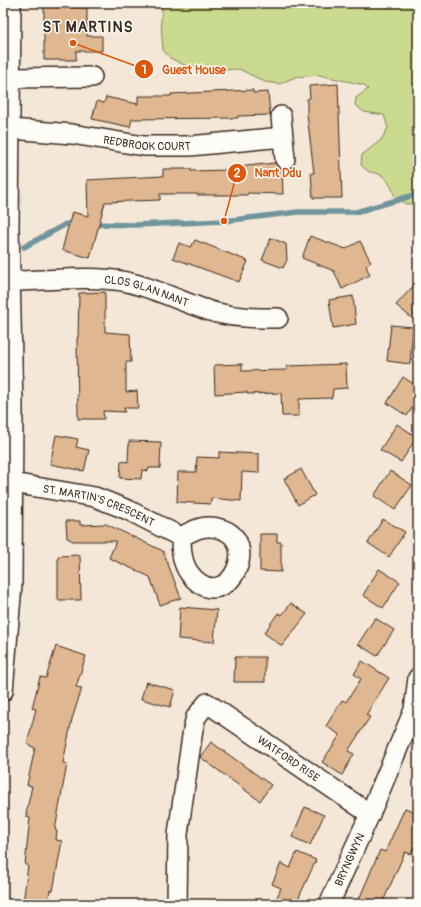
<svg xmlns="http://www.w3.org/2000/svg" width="421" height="907" font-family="Pangolin,sans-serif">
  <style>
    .green { fill: #cada8e; stroke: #828256 }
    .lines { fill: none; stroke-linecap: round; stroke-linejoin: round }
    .stream { stroke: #6f959d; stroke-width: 5.5 }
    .building { fill: #dfb790; stroke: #3b2a1e }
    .minor-casing { stroke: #3b2a1e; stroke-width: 22 }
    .minor { stroke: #fdfcf7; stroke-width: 19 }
    .labels { text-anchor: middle; stroke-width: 3; stroke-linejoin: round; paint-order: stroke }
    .street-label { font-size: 11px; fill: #3b2a1e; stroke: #fdfcf7 }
    .district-label { font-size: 15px; font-weight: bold; letter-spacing: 1px; fill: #3b2a1e; stroke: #fdfcf7 }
    .leader { fill: none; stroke: #df570d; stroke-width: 1.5 }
    .callout-dot { fill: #df570d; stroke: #fdfcf7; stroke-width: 1.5 }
    .mark-label { font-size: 12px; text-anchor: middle; font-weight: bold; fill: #fff }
    .callout-label { font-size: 12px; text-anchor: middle; font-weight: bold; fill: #df570d; stroke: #fdfcf7; stroke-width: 3; stroke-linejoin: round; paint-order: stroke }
  </style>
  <rect width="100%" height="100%" fill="#f4e7d8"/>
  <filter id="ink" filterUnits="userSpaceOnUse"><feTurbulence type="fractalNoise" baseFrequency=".025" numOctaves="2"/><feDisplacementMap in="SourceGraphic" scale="8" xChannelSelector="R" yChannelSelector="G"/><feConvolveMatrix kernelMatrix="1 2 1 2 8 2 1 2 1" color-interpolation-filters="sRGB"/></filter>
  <g filter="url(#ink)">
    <path class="green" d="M162,3H418V204H406L395,198C393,190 389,180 381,175C372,170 373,177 361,165L362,155L381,140L388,128L384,115L364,112L355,105L356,98L368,89L364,85L319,75L295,77L280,84L265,82L239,69L208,71L186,66L170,58L163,50L161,23Z"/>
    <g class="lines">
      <g class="stream">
        <polyline points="91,224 136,225 224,221 298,212 356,212 418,194"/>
        <polyline points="24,247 66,224 75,224"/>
      </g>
    </g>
    <g class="building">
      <polygon points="44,3 68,3 68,7 87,8 87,36 102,36 102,51 76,51 76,60 44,60"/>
      <polygon points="338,84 342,198 313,198 311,173 314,173 307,114 307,99 310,98 309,86"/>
      <polygon points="253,90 253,93 268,92 270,115 238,116 238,118 132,119 130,127 92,119 97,101 104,103 106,97 138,104 138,96 171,96 171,94"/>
      <polygon points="275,163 282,169 283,194 248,193 247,195 197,195 197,194 160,194 160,200 105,202 90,258 62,250 72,212 88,216 87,180 163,176 163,169 191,169 191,171 228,170 228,168"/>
      <polygon points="310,236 346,249 360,241 371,262 366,266 370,275 342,289 334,271 302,258"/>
      <polygon points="271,238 286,244 287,260 283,268 262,260"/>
      <polygon points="195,240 248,261 239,282 173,258 179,243 191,247"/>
      <polygon points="416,283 414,320 396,305"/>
      <polygon points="105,292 105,332 130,334 131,362 126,362 126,392 137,391 138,408 124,408 125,412 103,411 104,419 78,419 77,338 78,338 79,293"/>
      <polygon points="353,296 356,324 333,328 329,300"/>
      <polygon points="391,325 413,327 410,364 387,361"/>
      <polygon points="242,364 242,371 287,370 287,366 346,364 347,388 333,389 332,398 299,399 299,416 282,416 281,393 247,394 247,392 215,394 214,365"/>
      <polygon points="403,377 418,387 418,398 407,416 387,403"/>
      <polygon points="397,424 417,437 401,462 380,450"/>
      <polygon points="56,435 78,439 76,447 89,450 84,471 50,464"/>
      <polygon points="129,441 161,442 160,468 149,468 148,471 142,470 141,479 120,478 121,461 128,462"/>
      <polygon points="219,452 259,454 259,473 242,472 241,501 211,498 211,504 177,502 178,472 196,472 197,457 219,458"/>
      <polygon points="301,469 315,495 298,505 284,479"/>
      <polygon points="390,471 412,485 395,510 374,496"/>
      <polygon points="383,519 405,532 389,557 368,543"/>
      <polygon points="66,521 80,521 80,525 106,524 163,551 181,598 160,605 150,577 109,558 116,541 73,541 67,538"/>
      <polygon points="260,534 277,534 277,542 281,542 281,572 260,571"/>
      <polygon points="80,555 81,600 58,600 58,556"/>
      <polygon points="379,569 400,582 383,608 363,595"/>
      <polygon points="291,603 307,614 282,646 264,633 278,613 282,615"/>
      <polygon points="180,607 217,610 214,642 178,639"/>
      <polygon points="375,618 394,630 377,656 358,644"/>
      <polygon points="56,646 86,656 76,687 82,688 72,719 63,763 67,764 55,830 57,831 56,840 62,841 53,891 50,890 48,904 23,904 28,865 25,865 30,818 27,817 27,814 26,814 32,786 27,785 35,748 27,744 36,709 32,708 40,677 46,678"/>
      <polygon points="235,657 265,657 265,682 234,682"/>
      <polygon points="362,661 389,678 366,715 370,717 348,751 354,754 342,775 322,762 340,735 326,726 342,700 346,702 361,679 354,674"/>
      <polygon points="146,682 175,690 170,707 141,699"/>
      <polygon points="211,742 271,785 260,801 200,757"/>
      <polygon points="305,807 324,815 310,845 292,837"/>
      <polygon points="405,808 418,813 418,837 411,854 405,852 382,904 357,904 380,850 385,852"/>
      <polygon points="297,852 316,860 300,895 296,904 274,904 281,888 272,884 281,863 290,868"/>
    </g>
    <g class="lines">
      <g class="minor-casing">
        <g id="minor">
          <polyline points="11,78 92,77"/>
          <polyline points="281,116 285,159"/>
          <path id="s1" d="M11,129L72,134L144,146H190L283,137"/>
          <path id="s2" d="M11,281C49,281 90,275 127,282C159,289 187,305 217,313C238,318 257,318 278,318"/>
          <path id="s3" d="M12,483L95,497L128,510L181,537C195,529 205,524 221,529C260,541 231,606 199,583C183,571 181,556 181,537"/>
          <polyline points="3,691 12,585 13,407 9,227 11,3"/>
          <path id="s4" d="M177,904L178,834L193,729L196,717L207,703L370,814"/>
          <path id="s5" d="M329,904L370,814L414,710L418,678"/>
        </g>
      </g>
      <use href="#minor" class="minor"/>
    </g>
  </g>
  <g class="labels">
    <g class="street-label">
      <text dy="4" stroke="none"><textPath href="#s1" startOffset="137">REDBROOK COURT</textPath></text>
      <text dy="4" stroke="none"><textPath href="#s2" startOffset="137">CLOS GLAN NANT</textPath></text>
      <text dy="4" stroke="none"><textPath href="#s3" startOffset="90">ST. MARTIN'S CRESCENT</textPath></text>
      <text dy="4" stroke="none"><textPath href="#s4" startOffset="305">WATFORD RISE</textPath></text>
      <text dy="4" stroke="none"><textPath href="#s5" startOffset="49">BRYNGWYN</textPath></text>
    </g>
    <g class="district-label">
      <text x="88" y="32">ST MARTINS</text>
    </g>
  </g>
  <path class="leader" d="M73 43L144 69M224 221L237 173"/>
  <g class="callout-dot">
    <circle cx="73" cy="43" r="4"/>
    <circle cx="224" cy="221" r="4"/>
    <circle cx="144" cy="69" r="10"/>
    <circle cx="237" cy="173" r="10"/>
  </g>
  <g class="mark-label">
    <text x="144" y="74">1</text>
    <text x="237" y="177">2</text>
  </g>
  <g class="callout-label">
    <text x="194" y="74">Guest House</text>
    <text x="278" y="177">Nant Ddu</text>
  </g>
  <rect width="421" height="907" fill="none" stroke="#fdfcf7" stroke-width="16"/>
  <rect x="8" y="8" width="405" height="891" fill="none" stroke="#3b2a1e" stroke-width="1.5" filter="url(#ink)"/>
</svg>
